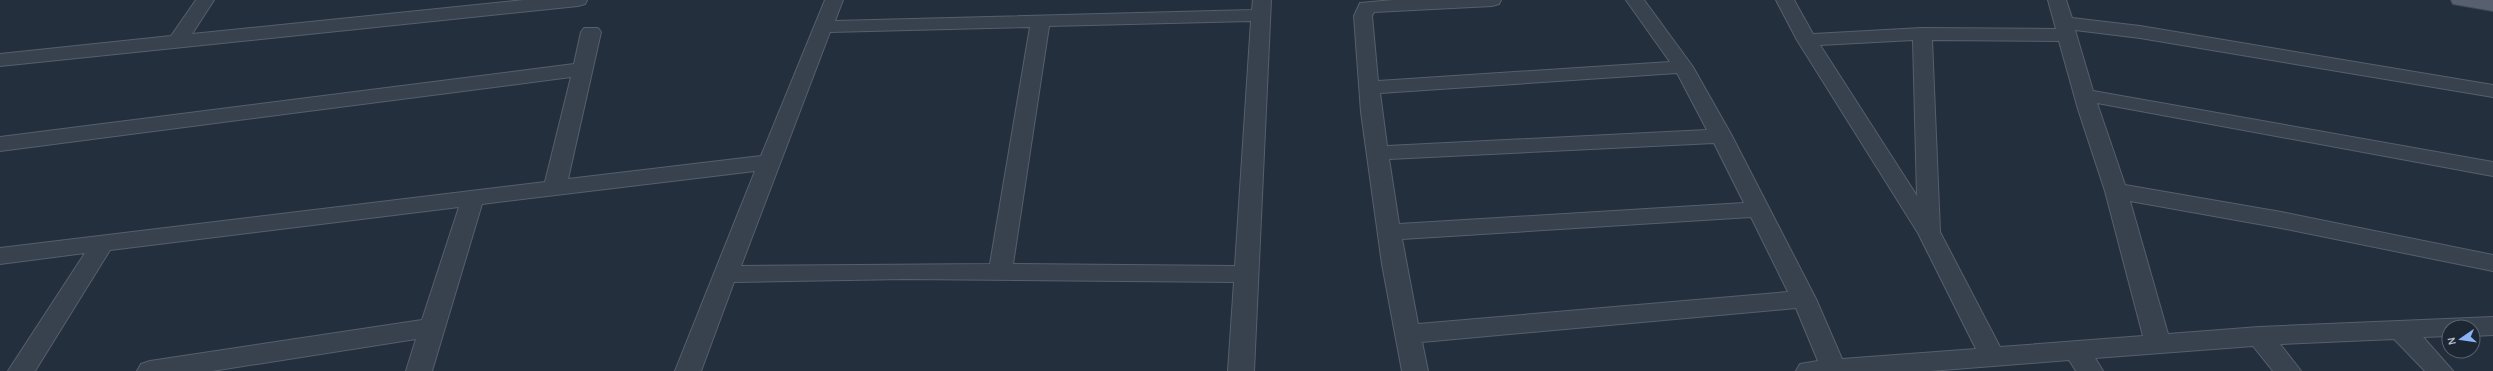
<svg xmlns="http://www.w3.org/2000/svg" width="2493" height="371" font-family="'Alegreya Sans',sans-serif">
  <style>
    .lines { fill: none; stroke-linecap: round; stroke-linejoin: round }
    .minor-casing { stroke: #565f6c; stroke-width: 2 }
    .major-casing { stroke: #414a57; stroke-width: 2 }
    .minor { fill: #38414e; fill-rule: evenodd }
    .major { fill: #56606e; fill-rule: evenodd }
  </style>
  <rect width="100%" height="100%" fill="#242f3e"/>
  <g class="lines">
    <g class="minor-casing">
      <g id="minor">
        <polygon points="196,0 214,0 192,34 524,0 587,0 585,4 578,6 0,66 0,54 171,36"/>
        <path d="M825,0H843L835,21L1252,10L1253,0H1271L1254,371H1228L1234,282L905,279L734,282L701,371H675L755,171L482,204L432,371H406L416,339L212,371H137L141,364L150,361L422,320L459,207L110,250L35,371H8L85,253L0,264V248L545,182L571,77L0,151V137L574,64L581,32L584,28H598L601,32L568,179L761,156ZM1251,21L1235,266L1013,264L1049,26ZM1030,27L990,264L741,266L830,32Z"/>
        <path d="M1393,0H1501L1499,4L1492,6L1374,12L1372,16L1378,81L1670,62L1626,0H1644L1693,67L1732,136L1816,299L1842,359L1976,349L1918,233L1797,40L1776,0H1794L1813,34L1922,28L2056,29L2048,0H2066L2072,18L2140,26L2493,85V97L2140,38L2075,30L2093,91L2493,162V176L2097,103L2125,185L2281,212L2493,255V271L2281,228L2130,201L2168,334L2259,327L2493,317V335L2473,336V327H2449V336L2423,337L2453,371H2425L2394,339L2280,344L2301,371H2273L2253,346L2095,358L2103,371H2076L2069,360L1930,371H1796L1800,364L1818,361L1796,308L1422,342L1428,371H1402L1382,264L1361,112L1354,16L1360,3ZM1913,40L1917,196L1820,45ZM1932,40L2059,41L2078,109L2105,191L2143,336L2000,347L1940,232ZM1677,73L1707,130L1387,146L1380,93ZM1714,143L1744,203L1399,224L1389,159ZM1751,217L1788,292L1418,324L1402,239Z"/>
      </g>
    </g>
    <g class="major-casing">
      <polygon id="major" points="2451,0 2493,0 2493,11 2453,4"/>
    </g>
    <use href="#minor" class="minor"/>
    <use href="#major" class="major"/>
  </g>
  <g transform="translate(2461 339) rotate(257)"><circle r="19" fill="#1d2633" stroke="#59626f"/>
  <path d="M0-3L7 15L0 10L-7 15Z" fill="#8ab4f8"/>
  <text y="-6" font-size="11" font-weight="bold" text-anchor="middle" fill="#b4bcc9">N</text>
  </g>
</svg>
